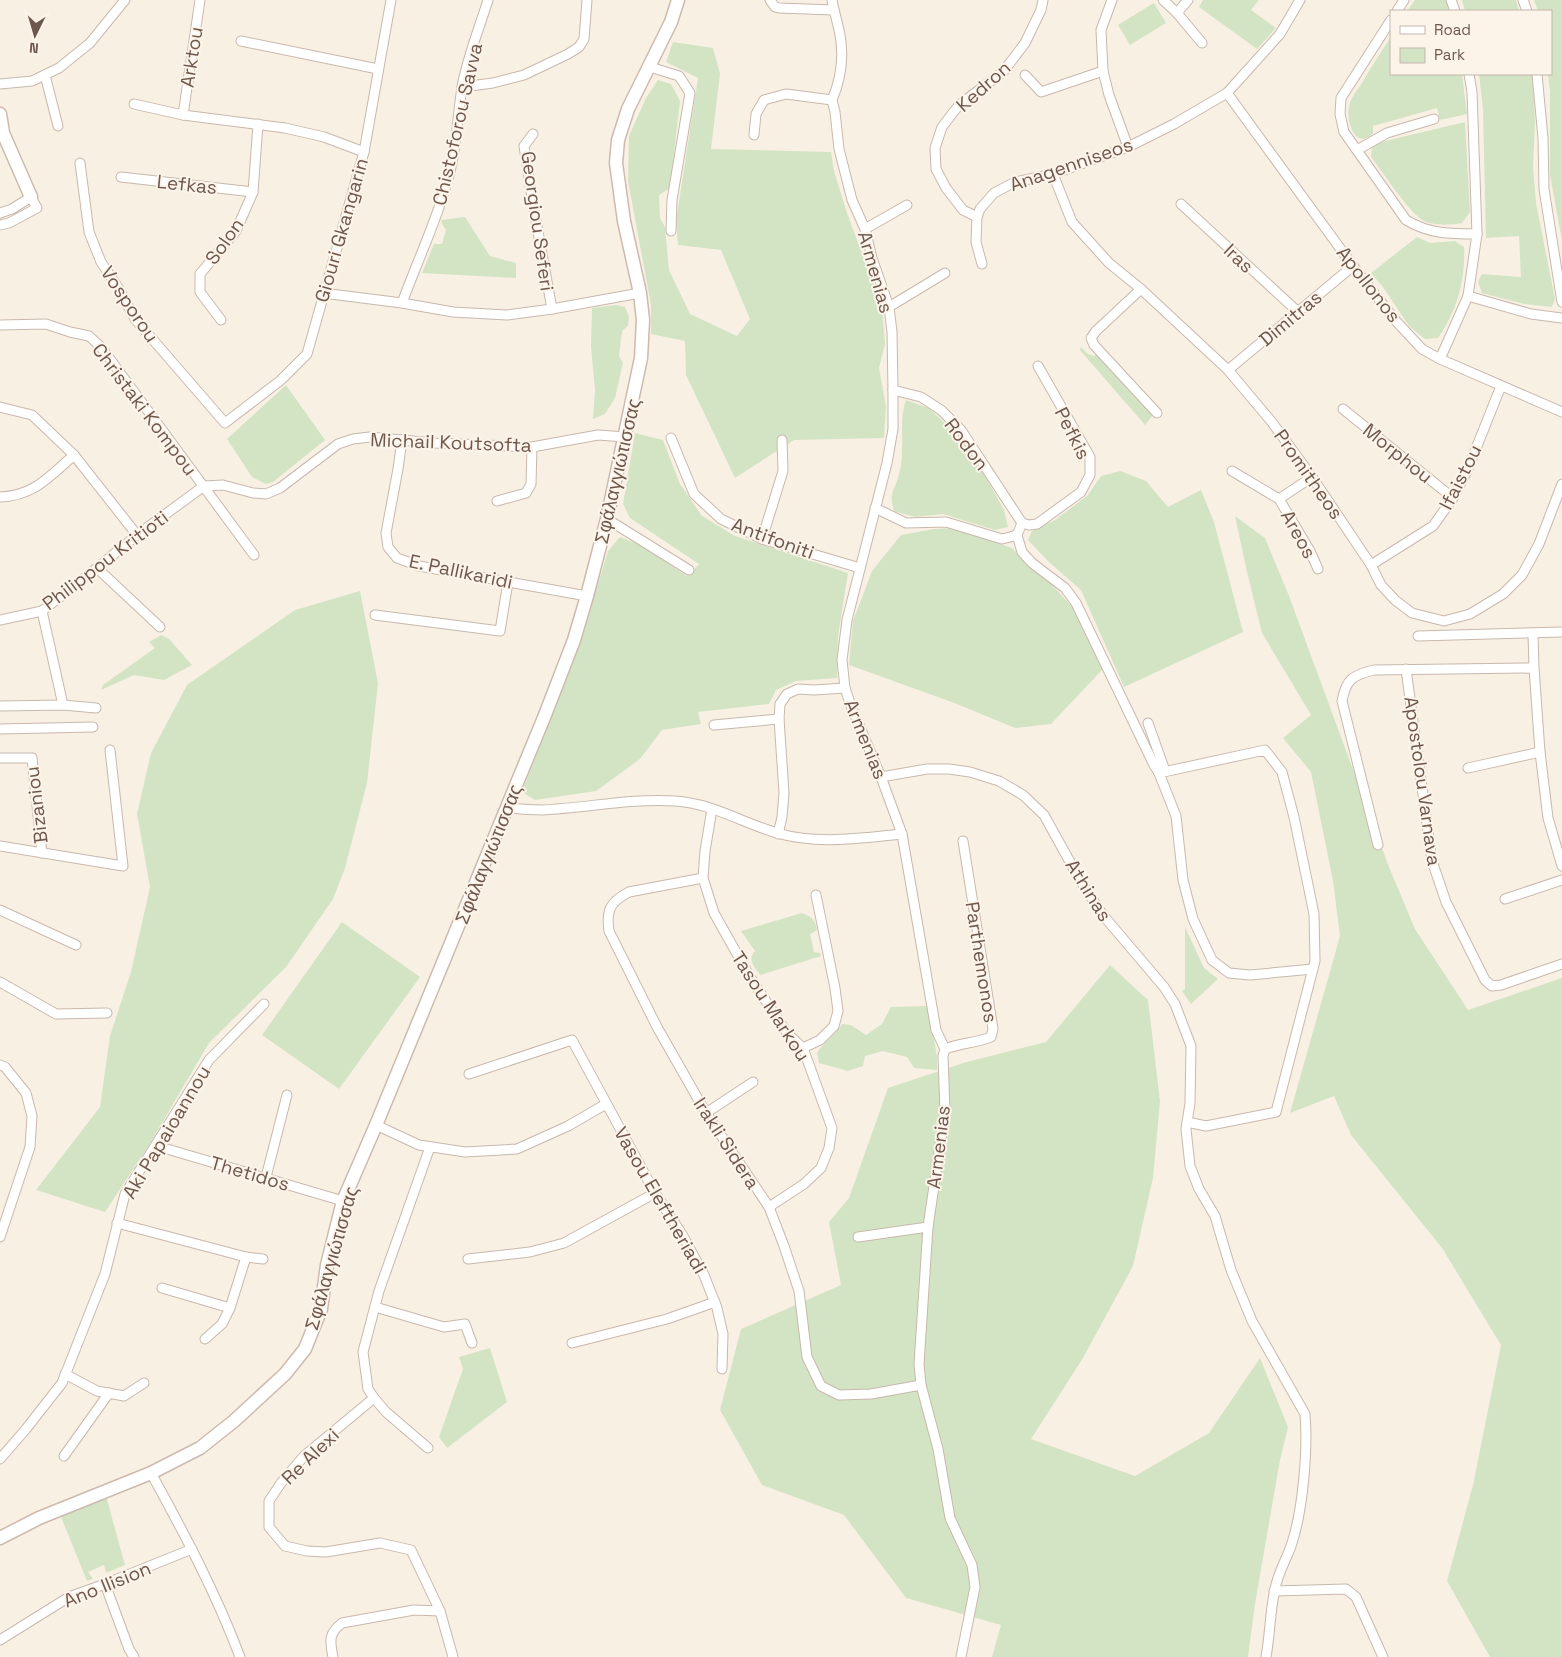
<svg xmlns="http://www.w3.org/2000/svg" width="1562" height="1657" font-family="'Space Grotesk',sans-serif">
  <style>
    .green { fill: #d3e4c4 }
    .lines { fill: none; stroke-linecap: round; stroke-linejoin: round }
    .street-casing { stroke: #c8b8ac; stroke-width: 11 }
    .secondary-casing { stroke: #cdbaad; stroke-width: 15 }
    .street { stroke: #fff; stroke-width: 9 }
    .secondary { stroke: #fff; stroke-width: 12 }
    .labels { text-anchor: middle; stroke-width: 4; stroke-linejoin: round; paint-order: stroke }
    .street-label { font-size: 19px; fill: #6e574d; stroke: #fcf4e9 }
  </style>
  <rect width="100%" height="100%" fill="#f9f0e4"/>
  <g class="green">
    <polygon points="1203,0 1259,0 1251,10 1276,28 1257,49 1199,7"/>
    <polygon points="1415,0 1446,0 1449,11 1407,11"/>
    <polygon points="1462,0 1516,0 1519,11 1465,11"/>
    <polygon points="1534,0 1562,0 1562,241 1550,175 1550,91 1548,74 1551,74 1551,11 1538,11"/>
    <polygon points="1154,3 1166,23 1130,45 1118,25"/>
    <path d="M1391,37V74H1462L1467,114L1440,120L1437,108L1373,126V133C1356,152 1344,120 1350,103C1352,96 1358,89 1362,83C1371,67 1381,52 1391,37Z"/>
    <polygon points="673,42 713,48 720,74 711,149 831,152 834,171 847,213 882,307 885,344 879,368 886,406 884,438 794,440 735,478 686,375 685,341 651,334 651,305 628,181 629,136 646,98 658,80 671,84 680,101 670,188 659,195 660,218 665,227 669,270 690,314 737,336 750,319 721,250 678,245 676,221 698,78 666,62"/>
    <polygon points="1479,74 1533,74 1535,123 1533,167 1536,203 1555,299 1552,307 1524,304 1482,293 1478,282 1482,274 1521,277 1519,236 1486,238 1483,109"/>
    <path d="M1465,122L1470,212L1462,223C1452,225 1434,226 1424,221C1408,212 1383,172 1371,157L1372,146L1385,141Z"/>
    <polygon points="465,217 490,256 516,263 516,278 422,273 434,244 442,244 446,230 443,226 441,220"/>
    <path d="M1417,237L1430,243L1455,241L1464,247C1466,278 1457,312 1438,338L1425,339L1409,326L1383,287L1371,273Z"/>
    <polygon points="616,305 625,307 629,317 628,326 622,331 619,356 623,363 615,398 605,414 593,419 595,390 591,347 592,308"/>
    <polygon points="1081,347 1088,354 1094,356 1096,354 1153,415 1145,425 1080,350"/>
    <polygon points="286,385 325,440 273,482 266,484 252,477 227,439"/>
    <path d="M906,400L929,408L953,431L985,476L1004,510L1008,527L995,530L943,514L915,517L894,511C888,492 895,491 899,474C906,449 898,423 906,400Z"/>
    <polygon points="635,433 663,440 680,484 702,516 735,536 848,573 838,636 837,678 796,681 776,690 769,704 698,712 701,724 662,730 640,759 596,791 535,800 522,792 580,644 608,551 620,537 640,545 687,576 699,564 630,518 623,504"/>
    <polygon points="1120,471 1146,481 1168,507 1201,490 1214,522 1243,632 1124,687 1081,590 1049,562 1028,540 1032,531 1055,520 1088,495 1101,476"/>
    <polygon points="1235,516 1265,538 1289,596 1389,867 1415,929 1468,1010 1562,978 1562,1657 1490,1657 1447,1581 1473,1485 1501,1345 1442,1248 1351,1135 1334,1096 1290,1113 1340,936 1333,881 1311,772 1283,738 1311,715 1262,633 1247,572"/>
    <polygon points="955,528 1012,548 1054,587 1074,609 1103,669 1051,724 1015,728 957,704 849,665 853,621 872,571 901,535 934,529"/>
    <polygon points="360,591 378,683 367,783 345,868 333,899 286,967 209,1043 149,1145 105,1212 36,1190 100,1107 110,1036 131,972 150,887 137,814 151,753 187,685 295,610"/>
    <polygon points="161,635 169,639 192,665 164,680 134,675 101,690 103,685 155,648 149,642"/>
    <path d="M802,913C812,917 815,919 817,930L810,934L814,952L820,953L821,956L760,975C754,966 747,960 755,951L741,931Z"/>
    <polygon points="342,922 420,977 339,1089 262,1035"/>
    <polygon points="1185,927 1204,968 1218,979 1191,1004 1182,991 1185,989"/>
    <polygon points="1110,965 1148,1000 1160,1101 1153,1178 1133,1266 1083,1358 1031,1439 1135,1476 1209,1433 1260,1358 1288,1427 1280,1460 1255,1604 1248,1657 992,1657 1001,1625 906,1598 844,1515 762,1485 720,1410 741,1329 841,1285 829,1222 849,1198 888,1088 963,1063 1046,1042"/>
    <path d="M928,1006L937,1056V1070L914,1068L907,1057L883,1051L865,1056L863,1066L848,1071L819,1063L817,1053C824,1042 835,1035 842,1024L851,1025L866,1035L882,1024L891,1007Z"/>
    <polygon points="490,1348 507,1402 447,1448 439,1437 463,1369 459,1357"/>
    <polygon points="106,1496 125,1565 106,1573 104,1565 88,1572 93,1579 87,1581 61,1517"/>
  </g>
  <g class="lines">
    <g class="street-casing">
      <g id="street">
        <polyline points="770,0 775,7 779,8 834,10"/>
        <polyline points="1112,0 1101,30 1103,71 1109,95 1128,147"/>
        <polyline points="1163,0 1177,13 1202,43"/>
        <polyline points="1451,0 1455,11"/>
        <polyline points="1523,0 1527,11"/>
        <polyline points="1397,11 1404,0"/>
        <polyline points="1177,13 1188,0"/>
        <path d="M1391,20L1341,98L1340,114L1344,132L1406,220C1429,234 1451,234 1477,234"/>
        <polyline points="241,41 378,69"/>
        <polyline points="650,67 679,76 690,93 672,200 671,231"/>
        <polyline points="1537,74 1543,138 1544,189 1562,302"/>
        <polyline points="45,75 58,126"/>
        <polyline points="1025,75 1041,92 1103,71"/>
        <polyline points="0,84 32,81 59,68 90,43 125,0"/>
        <polyline points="462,87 493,83 524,75 568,54 579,47 584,39 587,0"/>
        <polyline points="1227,93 1353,266 1395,320 1422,349 1440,359 1562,412"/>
        <polyline points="832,100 835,112 839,149 852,200 865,229 872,258 889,307 892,332 893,390 893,429 887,463 847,620 842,660 845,688 851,706 881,777 902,834 936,1030 945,1049 943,1056 945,1111 928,1227 919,1364 921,1385 938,1449 950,1518 972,1565 975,1587 961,1657"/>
        <path d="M832,100C841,79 844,57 840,35C838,23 834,12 832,0"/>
        <polyline points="134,104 183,115 285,128 324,137 364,152"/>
        <polyline points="183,115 200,0"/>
        <polyline points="533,134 524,146 533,204 552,309"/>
        <polyline points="754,135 756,114 764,100 786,94 832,100"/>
        <polyline points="1357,150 1387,133 1434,119"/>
        <polyline points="80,163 89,232 101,262 119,289 135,319 225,423 281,380 307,354 364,152 391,0"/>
        <polyline points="1053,174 1072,222 1109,263 1141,289 1228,370 1271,421 1312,477 1371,565 1381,585 1395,600 1412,613 1444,621 1470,614 1503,594 1522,575 1539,544 1562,484"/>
        <polyline points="121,177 253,192"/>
        <polyline points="1181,204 1297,311"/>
        <polyline points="0,213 12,209 31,197 37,208 9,223 0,225"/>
        <polyline points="977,217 963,210 946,188 936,169 935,148 942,127 959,105 1003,72 1025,43 1041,10 1043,0"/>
        <polyline points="865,229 907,205"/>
        <polyline points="982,264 976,242 977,217 980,209 994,193 1015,182 1053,174 1128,147 1174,124 1227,93 1280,34 1300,0"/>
        <polyline points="1141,289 1096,331 1091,338 1094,345 1157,413"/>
        <polyline points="323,293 402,303 453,312 507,315 552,309 640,293"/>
        <polyline points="1468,296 1531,314 1562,318"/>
        <path d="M402,303C419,257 441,211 452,163C457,138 458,113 462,87C467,58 479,29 488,0"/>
        <polyline points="889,307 945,273"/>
        <polyline points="221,320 200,292 200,274 236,231 253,192 258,124"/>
        <polyline points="0,325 46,324 70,332 89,336 101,347 254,555"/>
        <polyline points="1440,359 1468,296 1477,234 1472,92 1469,74"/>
        <polyline points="1228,370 1353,266"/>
        <polyline points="893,390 921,397 941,410 961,430 1022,523"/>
        <polyline points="0,407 32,415 74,455 137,535"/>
        <polyline points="1343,409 1453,498"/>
        <polyline points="671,438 694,494 721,519 762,539 860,568"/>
        <polyline points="402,440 398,469 386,533 388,547 397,558 419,566 587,596"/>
        <polyline points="1232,471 1279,499 1310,551 1318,569"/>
        <path d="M0,497C34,496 50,476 74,455"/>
        <polyline points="1279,499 1312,477"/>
        <polyline points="497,501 526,493 531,484 532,447"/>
        <polyline points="875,508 906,523 946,522 1002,539 1017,535"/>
        <polyline points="607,519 689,570"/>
        <polyline points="1022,523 1017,535 1022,552 1032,563 1065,588 1076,603 1154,765 1159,773 1176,816 1183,880 1193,919 1212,960 1229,973 1250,975 1313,969"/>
        <polyline points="1022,523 1029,525 1037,524 1081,492 1090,475 1090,457 1038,366"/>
        <polyline points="762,539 783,471 782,440"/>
        <polyline points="1371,565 1433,526 1453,498 1467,471 1501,386"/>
        <polyline points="97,568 160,627"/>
        <polyline points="42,611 63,705"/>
        <polyline points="375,615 500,631 508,582"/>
        <polyline points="0,620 42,611 97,568 137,535 204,486 223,485 253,493 266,494 280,488 338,444 353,439 370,437 433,443 532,447 598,435 625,437"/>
        <polyline points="1533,634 1534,668 1540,752 1548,818 1562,866"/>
        <polyline points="1418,636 1562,632"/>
        <polyline points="1406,669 1432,861 1446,902 1485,980 1492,986 1501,985 1562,964"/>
        <polyline points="0,706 63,705 96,708"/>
        <polyline points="1148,723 1165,771"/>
        <polyline points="714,725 779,719"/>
        <polyline points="0,729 93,727"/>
        <polyline points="0,758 32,758 42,853"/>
        <polyline points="1468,768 1540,752"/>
        <polyline points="1159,773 1265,750 1282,772 1294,817 1314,914 1315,961 1276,1112 1206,1126 1187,1122"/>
        <path d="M881,777L927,769H949L970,772L999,781L1023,795L1044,815L1080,880L1102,914L1164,987L1175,1004L1191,1046L1190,1103L1186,1129L1190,1166L1199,1189L1215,1216L1231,1270L1252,1321L1305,1414C1308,1449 1303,1509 1292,1543C1287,1559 1278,1572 1275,1589C1270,1611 1270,1635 1266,1657"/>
        <path d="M508,808C519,809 531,810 542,810C587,808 631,798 675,801C711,803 743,823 777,833C818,845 860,838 902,834"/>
        <polyline points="712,809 705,851 703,878 714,913 750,977 787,1033 803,1048 832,1128 829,1148 821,1168 804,1184 769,1207"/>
        <polyline points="778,834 782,817 784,793 779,719 780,704 787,694 798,689 814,690 845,688"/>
        <path d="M1378,845L1342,701C1346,679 1353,675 1374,670L1534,668"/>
        <polyline points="0,846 123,866 110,750"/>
        <path d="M703,878L629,892C610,902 606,910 609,931L657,1027L706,1113L769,1207L784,1246L799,1291L807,1357L821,1386L839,1395L871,1394L921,1385"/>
        <polyline points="1505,899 1562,880"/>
        <polyline points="0,910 76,945"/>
        <polyline points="0,982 56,1014 107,1013"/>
        <polyline points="803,1048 820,1040 834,1026 838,1011 835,988 816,895"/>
        <path d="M945,1049C960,1043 976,1043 991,1037L993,1029L963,841"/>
        <polyline points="0,1065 5,1067 26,1093 32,1116 30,1147 0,1237"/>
        <polyline points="469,1074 572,1040 655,1193 683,1236 704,1275 717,1308 723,1334 722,1369"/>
        <polyline points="706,1113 753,1082"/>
        <polyline points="376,1125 419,1145 465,1152 517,1149 568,1126 606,1104"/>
        <polyline points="157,1146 343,1201"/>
        <polyline points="266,1177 287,1095"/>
        <polyline points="117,1223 246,1257 263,1259"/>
        <polyline points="858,1237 928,1227"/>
        <polyline points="468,1259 530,1252 564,1243 655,1193"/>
        <polyline points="162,1288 230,1308"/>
        <polyline points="375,1307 444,1327 465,1324 472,1343"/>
        <polyline points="205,1339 222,1324 230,1308 246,1257"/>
        <polyline points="572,1343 667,1319 715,1302"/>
        <polyline points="65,1374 97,1391 124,1396 144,1383"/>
        <polyline points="374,1398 304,1456 281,1483 269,1501 269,1527 285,1546 307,1551 326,1552 380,1543 411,1550 440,1611 453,1657"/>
        <polyline points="428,1448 386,1412 374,1398 368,1389 363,1352 379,1291 430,1147"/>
        <polyline points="64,1456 109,1393"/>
        <polyline points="0,1459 26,1429 62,1383 105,1274 125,1194 209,1060 264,1004"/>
        <path d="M151,1473C184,1533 216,1593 240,1657"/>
        <polyline points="105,1584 129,1649 134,1657"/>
        <polyline points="1274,1591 1346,1589 1356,1597 1383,1657"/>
        <polyline points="0,1640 69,1597 105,1584 192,1549"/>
        <path d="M333,1657C330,1641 328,1634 342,1623L414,1610L440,1611"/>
      </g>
    </g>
    <g class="secondary-casing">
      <g id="secondary">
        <polyline points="0,114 3,133 31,197"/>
        <polyline points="0,1538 39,1518 151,1473 200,1448 234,1421 285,1374 305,1349 321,1309 327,1265 343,1201 376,1125 545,715 574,640 587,596 607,519 641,358 643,320 640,293 624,221 616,163 618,140 628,109 671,22 678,0"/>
      </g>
    </g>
    <use href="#street" class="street"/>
    <use href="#secondary" class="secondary"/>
  </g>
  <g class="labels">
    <g class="street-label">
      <text transform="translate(191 57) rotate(-81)" y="7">Arktou</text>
      <text transform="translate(983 86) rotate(-42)" y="7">Kedron</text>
      <text transform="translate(457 124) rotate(-77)" y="7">Chistoforou Savva</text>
      <text transform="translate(1071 164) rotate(-19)" y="7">Anagenniseos</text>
      <text transform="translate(187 184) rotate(6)" y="7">Lefkas</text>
      <text transform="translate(538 221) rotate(82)" y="7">Georgiou Seferi</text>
      <text transform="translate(341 230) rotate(-74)" y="7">Giouri Gkangarin</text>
      <text transform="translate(224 241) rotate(-55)" y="7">Solon</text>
      <text transform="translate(1239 258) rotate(43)" y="7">Iras</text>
      <text transform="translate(876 272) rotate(74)" y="7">Armenias</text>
      <text transform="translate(1369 284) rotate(52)" y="7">Apollonos</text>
      <text transform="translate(130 304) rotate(56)" y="7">Vosporou</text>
      <text transform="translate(1290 318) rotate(-40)" y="7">Dimitras</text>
      <text transform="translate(145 409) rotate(53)" y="7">Christaki Kompou</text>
      <text transform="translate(1073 433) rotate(63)" y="7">Pefkis</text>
      <text transform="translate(451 442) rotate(2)" y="7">Michail Koutsofta</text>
      <text transform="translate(967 444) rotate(53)" y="7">Rodon</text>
      <text transform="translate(1398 453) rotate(39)" y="7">Morphou</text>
      <text transform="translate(617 471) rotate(-77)" y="7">Σφάλαγγιώτισσας</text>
      <text transform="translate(1309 474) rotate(55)" y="7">Promitheos</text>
      <text transform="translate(1460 477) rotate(-63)" y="7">Ifaistou</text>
      <text transform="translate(1299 534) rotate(61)" y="7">Areos</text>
      <text transform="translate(773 538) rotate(20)" y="7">Antifoniti</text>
      <text transform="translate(105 560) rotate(-37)" y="7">Philippou Kritioti</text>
      <text transform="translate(461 571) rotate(12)" y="7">E. Pallikaridi</text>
      <text transform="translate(866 739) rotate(68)" y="7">Armenias</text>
      <text transform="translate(1423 781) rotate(82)" y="7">Apostolou Varnava</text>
      <text transform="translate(36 805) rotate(-97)" y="7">Bizaniou</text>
      <text transform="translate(488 854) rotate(-68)" y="7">Σφάλαγγιώτισσας</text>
      <text transform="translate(1089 890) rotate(58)" y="7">Athinas</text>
      <text transform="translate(982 962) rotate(81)" y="7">Parthemonos</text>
      <text transform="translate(771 1006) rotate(57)" y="7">Tasou Markou</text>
      <text transform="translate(166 1132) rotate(-59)" y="7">Aki Papaioannou</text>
      <text transform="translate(727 1143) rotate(57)" y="7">Irakli Sidera</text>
      <text transform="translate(938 1147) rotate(-83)" y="7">Armenias</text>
      <text transform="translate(250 1173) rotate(16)" y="7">Thetidos</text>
      <text transform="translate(661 1200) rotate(60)" y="7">Vasou Eleftheriadi</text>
      <text transform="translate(331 1258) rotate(-74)" y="7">Σφάλαγγιώτισσας</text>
      <text transform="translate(310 1456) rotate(-44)" y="7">Re Alexi</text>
      <text transform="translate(107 1584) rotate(-22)" y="7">Ano Ilision</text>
    </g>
  </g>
  <rect x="1390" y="10" width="162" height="65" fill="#fcf4e9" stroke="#c3b5ab"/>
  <rect x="1400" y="26" width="25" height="8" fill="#ffffff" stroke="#c3b5ab"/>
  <text x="1434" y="35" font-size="15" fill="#6e574d">Road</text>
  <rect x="1400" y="48" width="25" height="15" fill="#d3e4c4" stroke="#c3b5ab"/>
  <text x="1434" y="60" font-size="15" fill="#6e574d">Park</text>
  <g transform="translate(35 35) rotate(185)" stroke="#fcf4e9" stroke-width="4" paint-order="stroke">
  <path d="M0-4L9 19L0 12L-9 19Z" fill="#6e574d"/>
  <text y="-8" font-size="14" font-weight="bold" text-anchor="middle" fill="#6e574d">N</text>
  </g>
</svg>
